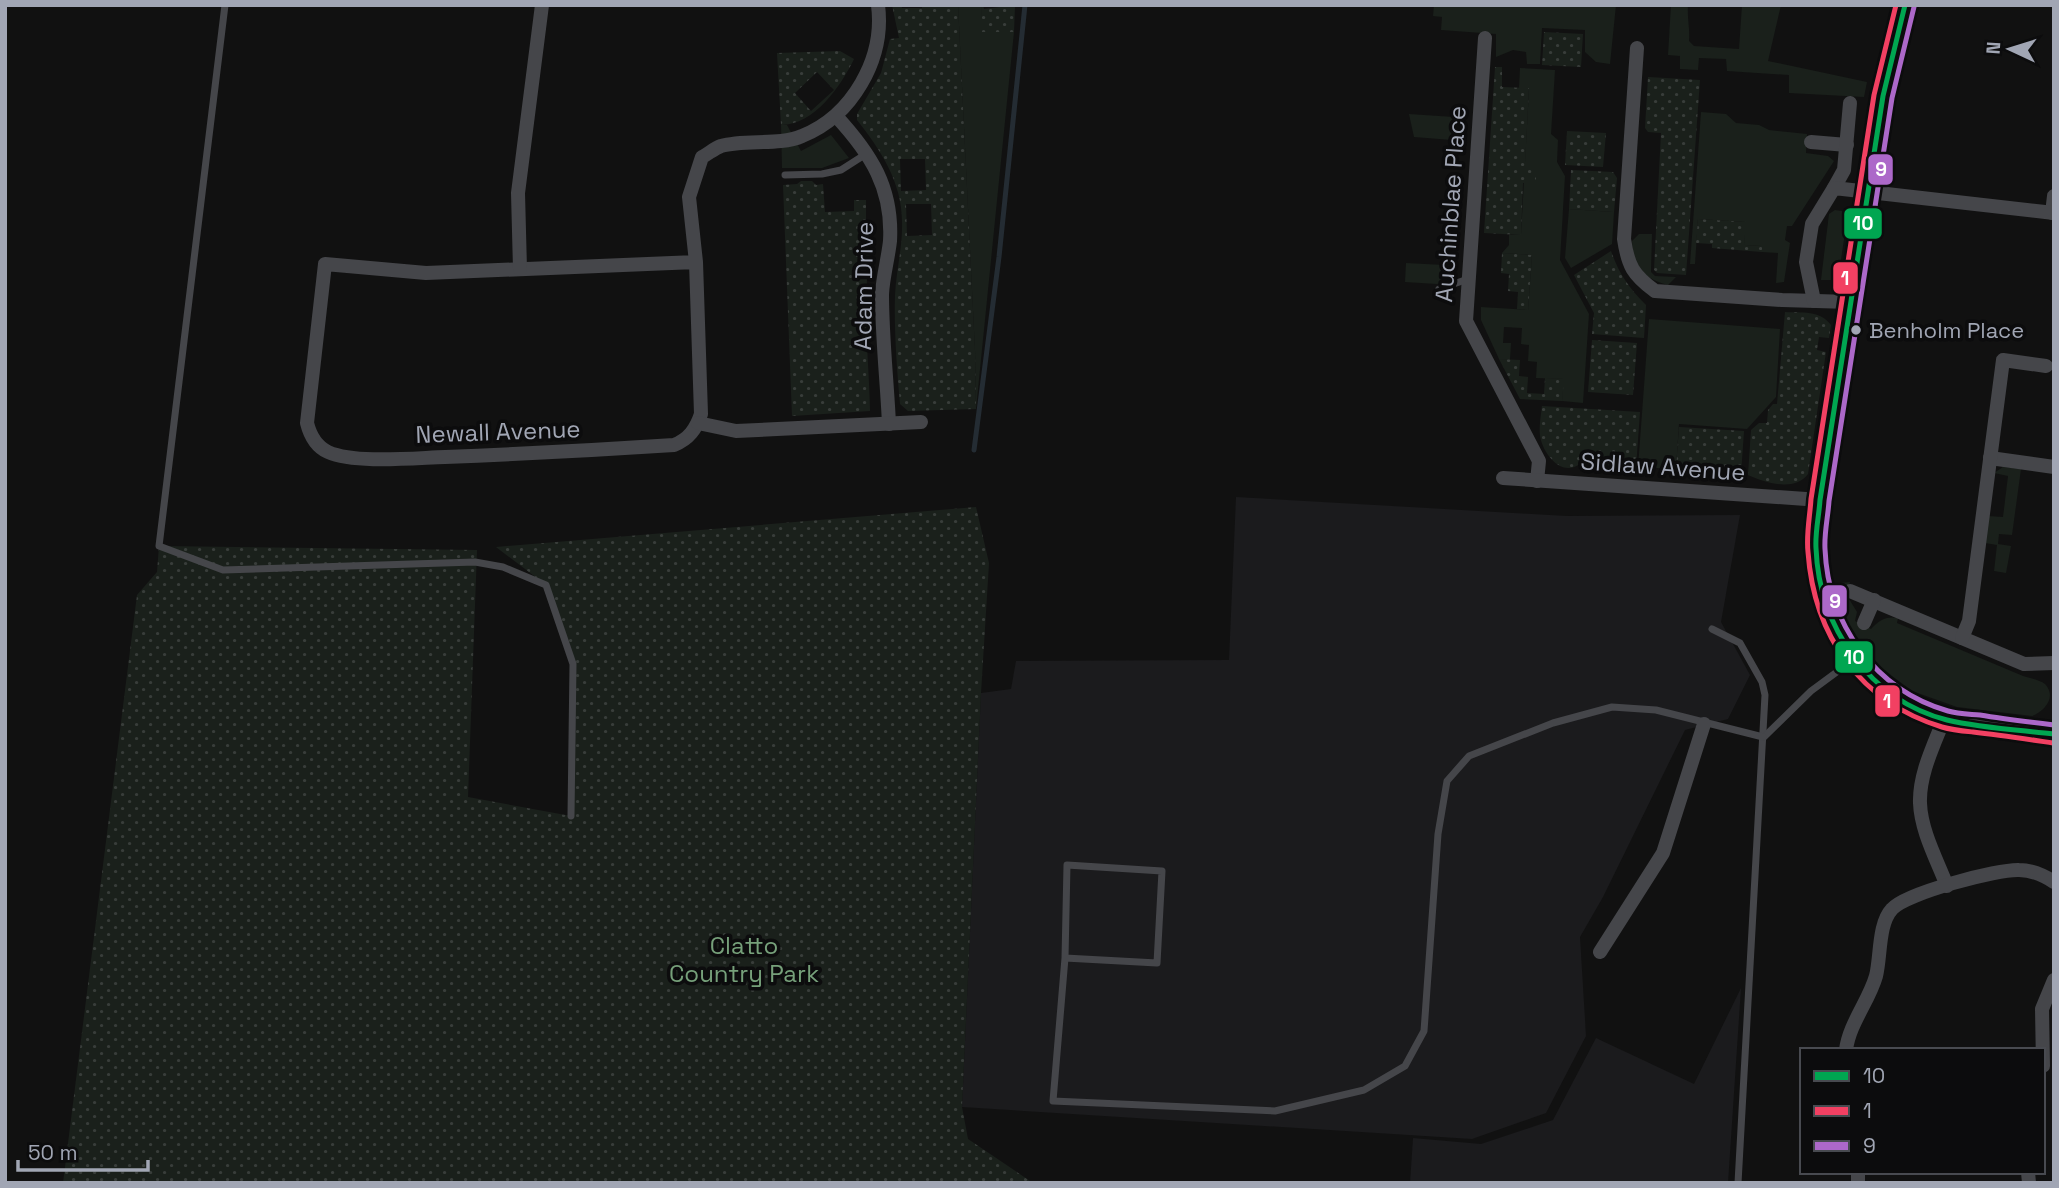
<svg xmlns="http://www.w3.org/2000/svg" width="2059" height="1188" font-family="'Space Grotesk',sans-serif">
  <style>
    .built { fill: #1b1b1d }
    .grass { fill: #1a201b }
    .park { fill: url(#park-dots); fill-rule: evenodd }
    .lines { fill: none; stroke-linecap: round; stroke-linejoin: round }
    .stream { stroke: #242c33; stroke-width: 5 }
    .service { stroke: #45464a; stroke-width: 7 }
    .minor { stroke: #45464a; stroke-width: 14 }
    .tertiary { stroke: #45464a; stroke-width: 18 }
    .bus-1-casing { stroke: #0c0c0d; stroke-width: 10 }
    .bus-2-casing { stroke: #0c0c0d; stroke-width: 10 }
    .bus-3-casing { stroke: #0c0c0d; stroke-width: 10 }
    .bus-1 { stroke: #00a651; stroke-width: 5 }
    .bus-2 { stroke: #f24062; stroke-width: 5 }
    .bus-3 { stroke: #ac68c9; stroke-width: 5 }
    .bus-dot { fill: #a1a6b4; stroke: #0c0c0d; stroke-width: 2.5 }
    .labels { text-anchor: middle; stroke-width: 7; stroke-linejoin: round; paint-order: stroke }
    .bus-label { font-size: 22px; fill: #a1a6b4; stroke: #0c0c0d; text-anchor: start }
    .street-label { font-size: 24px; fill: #a1a6b4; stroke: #0c0c0d }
    .park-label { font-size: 24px; fill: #76a07a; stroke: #0c0c0d }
    .line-badge { stroke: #0c0c0d; stroke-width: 2.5 }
    .badge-label { font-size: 19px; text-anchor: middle; font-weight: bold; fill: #fff }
  </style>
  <defs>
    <pattern id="park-dots" width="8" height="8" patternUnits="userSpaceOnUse" patternTransform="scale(1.75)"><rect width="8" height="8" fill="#1a201b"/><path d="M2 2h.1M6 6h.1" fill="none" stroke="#383d3a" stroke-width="1.8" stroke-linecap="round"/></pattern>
  </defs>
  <rect width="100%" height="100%" fill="#111"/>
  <g class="built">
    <polygon points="1236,497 1567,516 1740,515 1721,622 1750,675 1728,719 1685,730 1603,897 1580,937 1586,1036 1546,1113 1472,1139 962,1107 981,693 1011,689 1016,661 1229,660"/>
    <polygon points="1741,988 1728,1183 1410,1183 1413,1138 1481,1144 1553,1120 1596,1038 1694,1084"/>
  </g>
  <g class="grass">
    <polygon points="958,5 981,5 983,32 1014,32 976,409 975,351"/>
    <polygon points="1434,5 1616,5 1610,64 1596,62 1585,52 1585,30 1542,28 1540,64 1527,64 1526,52 1513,50 1496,57 1496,34 1441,30 1442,17 1433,16"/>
    <path d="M1671,5H1688C1687,18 1690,28 1689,41L1694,46L1739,49L1742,5H1781L1768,61L1867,82L1864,97L1789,93V75L1727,71L1726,59L1699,58L1698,70L1680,69V56L1668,55Z"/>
    <polygon points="1520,68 1555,70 1551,134 1558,140 1557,162 1565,176 1560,260 1589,314 1583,403 1562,401 1563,379 1536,378 1537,362 1528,361 1529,345 1521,344 1522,328 1504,327 1503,343 1511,343 1510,360 1499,359 1481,320 1481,307 1528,310 1532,255 1502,253 1509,245 1509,235 1521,235 1529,89 1519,88"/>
    <polygon points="1701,112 1726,114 1736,123 1759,125 1769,130 1807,134 1806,153 1828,156 1834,161 1792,226 1787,226 1785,240 1790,243 1784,282 1776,283 1778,253 1762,252 1761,246 1744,245 1745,222 1698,219 1695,264 1690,264"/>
    <polygon points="1409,114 1454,117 1452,140 1414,137"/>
    <polygon points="781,125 787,125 801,151 831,135 849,158 822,168 782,168"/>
    <polygon points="1569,209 1614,212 1612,244 1571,268 1565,258"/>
    <polygon points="1835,210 1848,212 1838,280 1821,280 1829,214"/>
    <path d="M1639,234H1652L1651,272L1655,276L1676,277L1668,285C1643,278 1633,267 1632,241Z"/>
    <polygon points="1406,263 1444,265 1444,269 1455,270 1454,278 1437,284 1405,282"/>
    <polygon points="1649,319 1780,329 1776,397 1747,429 1679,424 1676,469 1638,467"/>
    <polygon points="2003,467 2021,469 2012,535 1999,534 1998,544 2011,546 2006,573 1994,571 1997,545 1985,543 1988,516 2003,517 2008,476 1994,473"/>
    <path d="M1850,582L1846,594L1857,612L1855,621L1871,629C1880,620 1885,616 1898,618L1897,623L2023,676C2030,678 2040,680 2045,684C2057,697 2045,711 2032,716L1957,707L1912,691L1872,661L1848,624L1836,588L1840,583Z"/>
  </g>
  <g class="park">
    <path d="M892,5H901L902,8H922V5H958L975,351L976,409L908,411L900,404C897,369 894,331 895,296C896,271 903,246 902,221C902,182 880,149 857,120V114L881,73L890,39L899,38ZM900,159H925L926,190L901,191ZM931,204L932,235L907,236L906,204Z"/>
    <polygon points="981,5 983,5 984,9 1015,5 1014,32 982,32"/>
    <polygon points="1544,32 1583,34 1581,67 1542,65"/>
    <path d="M840,51L854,59C841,86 814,125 781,125L777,53ZM817,72L834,90L811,111L795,93Z"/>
    <polygon points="1495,67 1502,67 1502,87 1529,88 1525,165 1535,166 1536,179 1533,183 1523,183 1521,235 1484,233"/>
    <polygon points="1648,77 1700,80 1686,275 1657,273 1654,270 1661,133 1648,132 1645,128"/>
    <polygon points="1567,131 1606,133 1603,167 1565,165"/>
    <polygon points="1571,170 1613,172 1617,178 1614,212 1569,209"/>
    <path d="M801,181H812L816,185L823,184L825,212L854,211V200H866V244L864,247H871C861,301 869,357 870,411L792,416L783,185L797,184Z"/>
    <polygon points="1698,219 1746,222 1744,245 1762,246 1762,252 1712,248 1712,244 1696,243"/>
    <path d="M1611,251C1619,274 1629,288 1646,305L1644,338L1592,334L1594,313L1574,275Z"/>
    <polygon points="1502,253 1532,255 1528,310 1517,309 1518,292 1508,291 1509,274 1501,273"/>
    <path d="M1785,312C1801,313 1820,310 1831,325L1829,338L1819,337L1817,350L1826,352L1808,474C1794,492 1766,483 1748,475L1751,430L1759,423H1767L1768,410L1773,404H1777Z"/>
    <polygon points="1592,340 1637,343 1633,395 1588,392"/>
    <polygon points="1499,359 1520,360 1519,376 1528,377 1527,393 1544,394 1545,378 1564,379 1562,401 1520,399"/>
    <path d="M1542,406L1640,412L1636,467L1581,463C1562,479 1542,453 1540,435C1539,426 1541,415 1542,406Z"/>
    <polygon points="1679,427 1744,431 1741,474 1676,469"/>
    <polygon points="976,507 989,563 981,693 962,1107 968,1139 1033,1183 63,1183 137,595 157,572 159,546 477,550 468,797 571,816 573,664 546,585 496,547"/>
  </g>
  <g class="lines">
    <polyline class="stream" points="974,450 999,257 1025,5"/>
    <g class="service">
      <polyline points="225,5 159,546 223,570 475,562 503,567 546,585 573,664 571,816"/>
      <polyline points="785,175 822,174 841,170 866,154"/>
      <polyline points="1439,289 1468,279"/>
      <polyline points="1712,629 1740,643 1762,682 1765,695 1738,1183"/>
      <polyline points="1764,737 1811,691 1853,660"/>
      <polyline points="1065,958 1157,963 1162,871 1067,865 1065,958 1053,1101 1275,1111 1364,1090 1405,1066 1424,1031 1438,834 1447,781 1469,756 1553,723 1612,707 1656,710 1763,737"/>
    </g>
    <g class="minor">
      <polyline points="1485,38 1466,321 1539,461 1537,481"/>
      <path d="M1637,48L1624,239C1628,266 1633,275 1655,291L1782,300L1850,302"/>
      <path d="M836,116C871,154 893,188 890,241C888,259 883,276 882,294C882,337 887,381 889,424"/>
      <polyline points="1811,142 1847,145"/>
      <polyline points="1834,188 1844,170 1850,103"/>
      <polyline points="2052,213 2054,196"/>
      <path d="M696,262L426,273L325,264L307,423C310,435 315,446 328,452C355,464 414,458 445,457C521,454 598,450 674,445C689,439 696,429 701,414L696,262L689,197L702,157C708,154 715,148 721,146C745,139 779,146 802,136C852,116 885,59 878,5"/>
      <polyline points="520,269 518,193 542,5"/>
      <polyline points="1814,301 1806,262 1812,224 1834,188 2054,213"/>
      <polyline points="698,423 736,431 921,422"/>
      <polyline points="1990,458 2054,467"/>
      <polyline points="1503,478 1820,500"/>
      <polyline points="1850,591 2024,664 2054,663"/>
      <polyline points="1864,623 1874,600"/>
      <polyline points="1962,638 1969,621 2003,360 2046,366"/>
      <path d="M1944,719C1934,745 1919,774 1920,803C1921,831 1937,860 1947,886"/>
      <polyline points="1600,952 1663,853 1704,724"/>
      <path d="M1846,1050C1849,1024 1869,1001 1876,976C1881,956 1878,924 1892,909C1906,893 1998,869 2019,870C2032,870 2043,875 2054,882"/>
      <polyline points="2043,1066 2042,1009 2054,980"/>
      <polyline points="1858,1172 1858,1183"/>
      <polyline points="2028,1172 2029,1183"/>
    </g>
    <path class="tertiary" d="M1905,5L1883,96L1820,500C1819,516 1816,533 1816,549C1819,630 1864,693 1942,718C1953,722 1967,722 1979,724C2004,728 2029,731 2054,734"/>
    <g class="bus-1-casing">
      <path id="bus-1" d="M1905,5L1883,96L1820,500C1819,516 1815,532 1816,548C1819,627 1869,700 1947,720C1981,728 2019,730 2054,734"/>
    </g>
    <g class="bus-2-casing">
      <path id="bus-2" d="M1896,5L1874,95L1811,499C1810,516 1806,534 1808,552C1814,636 1860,702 1942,727C1952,730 1963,731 1973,732C2000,735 2026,739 2053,743"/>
    </g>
    <g class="bus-3-casing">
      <path id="bus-3" d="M1914,7L1892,98L1829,501C1828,517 1824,533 1825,549C1828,624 1875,690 1948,711C1958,714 1969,714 1980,715C2004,719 2029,722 2054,725"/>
    </g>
    <use href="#bus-1" class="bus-1"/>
    <use href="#bus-2" class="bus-2"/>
    <use href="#bus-3" class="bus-3"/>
  </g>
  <circle class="bus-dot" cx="1856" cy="330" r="6"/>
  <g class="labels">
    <g class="bus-label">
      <text x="1869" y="338">Benholm Place</text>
    </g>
    <g class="street-label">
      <text transform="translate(1451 204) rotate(-86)" y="8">Auchinblae Place</text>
      <text transform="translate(864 286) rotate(-89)" y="8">Adam Drive</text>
      <text transform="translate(498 432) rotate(-2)" y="8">Newall Avenue</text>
      <text transform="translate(1663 467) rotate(4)" y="8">Sidlaw Avenue</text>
    </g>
    <g class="park-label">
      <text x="744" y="954">Clatto<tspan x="744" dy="28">Country Park</tspan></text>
    </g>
  </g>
  <g class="line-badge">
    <rect x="1867" y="153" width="27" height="33" rx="7" fill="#ac68c9"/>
    <rect x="1843" y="207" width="40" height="33" rx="7" fill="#00a651"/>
    <rect x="1832" y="261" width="27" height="34" rx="7" fill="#f24062"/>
    <rect x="1821" y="584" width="27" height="34" rx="7" fill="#ac68c9"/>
    <rect x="1834" y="640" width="40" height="34" rx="7" fill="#00a651"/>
    <rect x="1874" y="684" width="27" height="34" rx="7" fill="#f24062"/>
  </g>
  <g class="badge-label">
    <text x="1881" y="176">9</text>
    <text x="1863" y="230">10</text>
    <text x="1845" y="285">1</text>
    <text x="1835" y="608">9</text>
    <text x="1854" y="664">10</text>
    <text x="1887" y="708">1</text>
  </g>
  <rect width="2059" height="1188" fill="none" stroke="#a1a6b4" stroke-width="14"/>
  <rect x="1800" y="1048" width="245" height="126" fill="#0c0c0d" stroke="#484a50" stroke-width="2"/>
  <rect x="1814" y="1071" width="35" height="10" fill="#00a651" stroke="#484a50" stroke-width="2"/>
  <text x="1863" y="1083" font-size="21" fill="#a1a6b4">10</text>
  <rect x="1814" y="1106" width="35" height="10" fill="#f24062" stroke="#484a50" stroke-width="2"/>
  <text x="1863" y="1118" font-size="21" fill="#a1a6b4">1</text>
  <rect x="1814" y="1141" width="35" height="10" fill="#ac68c9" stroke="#484a50" stroke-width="2"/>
  <text x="1863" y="1153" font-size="21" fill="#a1a6b4">9</text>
  <g transform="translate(2010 49) rotate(274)" stroke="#0c0c0d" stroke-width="5" paint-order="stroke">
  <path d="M0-5L12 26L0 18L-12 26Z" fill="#a1a6b4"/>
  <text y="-10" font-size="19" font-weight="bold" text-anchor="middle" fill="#a1a6b4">N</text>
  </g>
  <path d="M18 1160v10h130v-10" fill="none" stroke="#a1a6b4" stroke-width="3.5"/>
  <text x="28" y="1160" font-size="21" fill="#a1a6b4" stroke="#0c0c0d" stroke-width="5" paint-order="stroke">50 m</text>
</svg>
